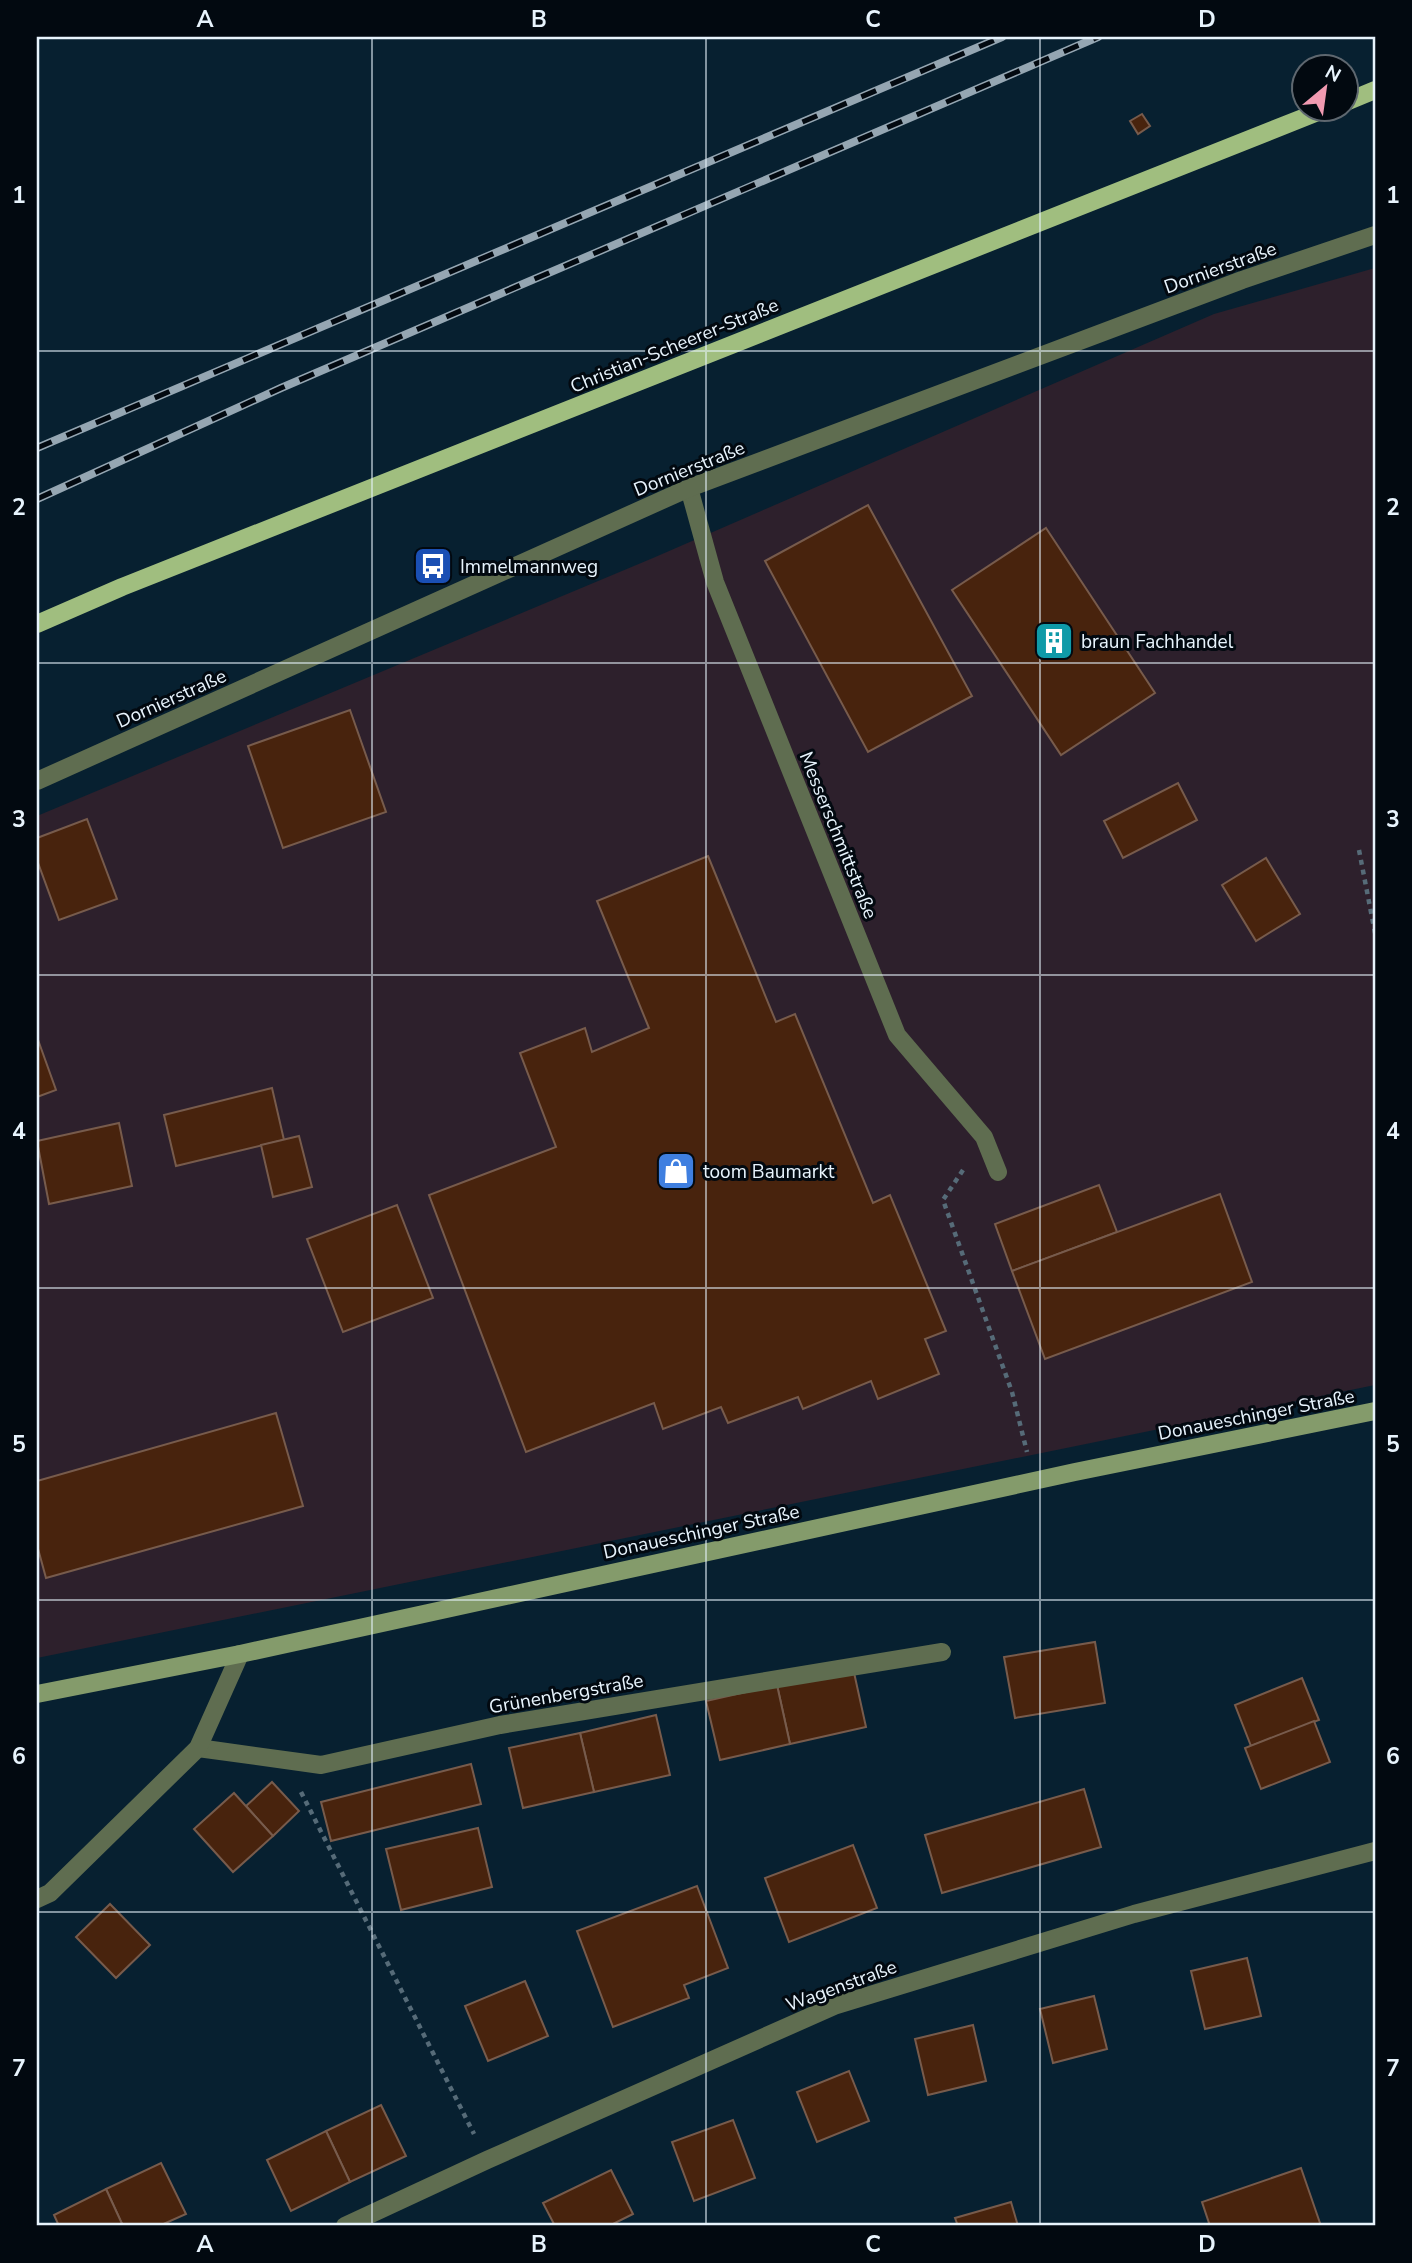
<svg xmlns="http://www.w3.org/2000/svg" width="1412" height="2263" font-family="'Nunito Sans',sans-serif">
  <style>
    .industrial { fill: #2d202c }
    .building { fill: #48230d; stroke: #775b4c; stroke-width: 2 }
    .lines { fill: none; stroke-linecap: round; stroke-linejoin: round }
    .path { stroke: #566b78; stroke-width: 4.5; stroke-dasharray: 5 5; stroke-linecap: butt }
    .street { stroke: #5f6d50; stroke-width: 18 }
    .secondary { stroke: #849b6b; stroke-width: 18 }
    .primary { stroke: #a0be7f; stroke-width: 18 }
    .rail-casing { stroke: #95a6b2; stroke-width: 8 }
    .rail { stroke: #020910; stroke-width: 5; stroke-dasharray: 16; stroke-linecap: butt }
    .grid { fill: none; stroke: #e8f4fd; stroke-width: 2; stroke-opacity: 0.55 }
    .labels { text-anchor: middle; stroke-width: 6; stroke-linejoin: round; paint-order: stroke }
    .street-label { font-size: 19px; fill: #e8f4fd; stroke: #020910 }
    .poi-label { font-size: 19px; fill: #e8f4fd; stroke: #020910; text-anchor: start }
    .neatline { fill: none; stroke: #e8f4fd; stroke-width: 2.5 }
    .grid-label { font-size: 23px; text-anchor: middle; font-weight: bold; fill: #e8f4fd }
  </style>
  <rect width="100%" height="100%" fill="#072030"/>
  <polygon class="industrial" points="1375,268 1375,1385 37,1658 37,816 653,558 1214,314"/>
  <g class="building">
    <polygon points="1142,114 1150,126 1138,134 1130,121"/>
    <polygon points="868,505 972,696 868,752 765,561"/>
    <polygon points="1046,528 1155,693 1061,755 952,590"/>
    <polygon points="350,710 386,812 283,848 248,746"/>
    <polygon points="1178,783 1197,820 1123,858 1104,821"/>
    <polygon points="87,819 117,899 59,920 37,860 37,838"/>
    <polygon points="708,856 776,1022 795,1014 873,1203 890,1195 946,1331 925,1339 939,1374 878,1399 871,1381 803,1409 798,1397 728,1423 721,1407 663,1429 654,1403 526,1452 429,1195 556,1147 520,1053 585,1028 592,1052 649,1028 597,901"/>
    <polygon points="1266,858 1300,914 1256,941 1222,885"/>
    <polygon points="37,1037 56,1090 37,1097"/>
    <polygon points="272,1088 284,1140 176,1166 164,1115"/>
    <polygon points="119,1123 132,1186 49,1204 37,1141"/>
    <polygon points="299,1136 312,1187 273,1197 261,1145"/>
    <polygon points="1099,1185 1117,1232 1012,1271 995,1224"/>
    <polygon points="1220,1194 1252,1282 1045,1359 1012,1271"/>
    <polygon points="397,1205 433,1298 343,1332 307,1239"/>
    <polygon points="276,1413 303,1506 46,1578 37,1545 37,1481"/>
    <polygon points="1095,1642 1105,1703 1015,1718 1004,1657"/>
    <polygon points="853,1668 866,1727 790,1744 777,1685"/>
    <polygon points="1302,1678 1319,1720 1251,1746 1235,1705"/>
    <polygon points="777,1685 790,1744 720,1760 706,1701"/>
    <polygon points="656,1715 670,1775 594,1792 580,1733"/>
    <polygon points="1314,1721 1330,1762 1261,1789 1245,1748"/>
    <polygon points="580,1733 594,1792 523,1808 509,1748"/>
    <polygon points="471,1764 481,1804 331,1841 321,1802"/>
    <polygon points="272,1782 299,1811 273,1836 246,1806"/>
    <polygon points="1084,1789 1101,1847 942,1893 925,1835"/>
    <polygon points="234,1793 273,1836 233,1872 194,1829"/>
    <polygon points="478,1828 492,1887 401,1910 386,1849"/>
    <polygon points="853,1845 877,1908 789,1942 765,1878"/>
    <polygon points="697,1886 728,1968 684,1985 689,1998 613,2027 577,1931"/>
    <polygon points="110,1904 150,1945 116,1978 76,1937"/>
    <polygon points="1247,1958 1261,2016 1205,2029 1191,1971"/>
    <polygon points="525,1981 548,2036 488,2061 465,2006"/>
    <polygon points="1094,1996 1107,2049 1053,2063 1040,2009"/>
    <polygon points="973,2025 986,2081 928,2095 915,2039"/>
    <polygon points="849,2071 869,2121 817,2142 797,2092"/>
    <polygon points="381,2105 406,2156 350,2182 326,2131"/>
    <polygon points="733,2120 755,2178 694,2201 672,2142"/>
    <polygon points="326,2131 350,2182 291,2211 267,2160"/>
    <polygon points="161,2163 186,2214 159,2226 123,2226 106,2189"/>
    <polygon points="1301,2168 1321,2226 1210,2226 1202,2202"/>
    <polygon points="611,2170 633,2214 609,2226 555,2226 543,2203"/>
    <polygon points="106,2189 123,2226 59,2226 54,2215"/>
    <polygon points="1011,2202 1018,2226 958,2226 955,2218"/>
  </g>
  <g class="lines">
    <g class="path">
      <polyline points="1359,850 1375,933"/>
      <polyline points="963,1170 943,1200 1012,1392 1027,1452"/>
      <polyline points="301,1792 474,2134"/>
    </g>
    <g class="street">
      <polyline points="689,488 715,582 897,1035 984,1137 998,1172"/>
      <polyline points="37,781 689,488 1242,280 1375,235"/>
      <polyline points="198,1748 321,1765 500,1725 942,1652"/>
      <polyline points="37,1899 50,1893 198,1748 240,1654"/>
      <polyline points="345,2226 487,2160 834,2006 1134,1914 1375,1851"/>
    </g>
    <polyline class="secondary" points="37,1694 240,1654 1075,1472 1375,1411"/>
    <g class="primary">
      <polyline points="1346,102 1375,90"/>
      <polyline points="37,624 122,587 1328,108"/>
    </g>
    <g class="rail-casing">
      <g id="rail">
        <polyline points="37,448 1002,37"/>
        <polyline points="37,499 281,388 1098,37"/>
      </g>
    </g>
    <use href="#rail" class="rail"/>
  </g>
  <path class="grid" d="M372,37V2226M706,37V2226M1040,37V2226M37,351H1375M37,663H1375M37,975H1375M37,1288H1375M37,1600H1375M37,1912H1375"/>
  <defs>
    <g id="bus-square" transform="scale(2.0125)"><rect x="-9" y="-9" width="18" height="18" rx="4" fill="#1a4fb4" stroke="#020910"/><path d="M-5-6H5V4H4V6H2V4H-2V6H-4V4H-5ZM-3.5-4V0h7V-4ZM-3.5 1.2v1.5H-2V1.2ZM2 1.2v1.5H3.5V1.2Z" fill="#fff"/></g>
    <g id="building-square" transform="scale(2.0125)"><rect x="-9" y="-9" width="18" height="18" rx="4" fill="#0f9aa8" stroke="#020910"/><path d="M-4-6H4V6H1V3H-1V6H-4ZM-2.5-4.3h1.7v1.8h-1.7ZM.8-4.3h1.7v1.8H.8ZM-2.5-1h1.7V.8h-1.7ZM.8-1h1.7V.8H.8Z" fill="#fff"/></g>
    <g id="shop-square" transform="scale(2.0125)"><rect x="-9" y="-9" width="18" height="18" rx="4" fill="#3f7fe0" stroke="#020910"/><path d="M-5-2.5h2.3a2.7 3.5 0 0 1 5.4 0H5L5.5 6h-11ZM-1.5-2.5h3a1.5 2.3 0 0 0-3 0Z" fill="#fff"/></g>
  </defs>
  <g fill-rule="evenodd">
    <use href="#bus-square" x="433" y="566"/>
    <use href="#building-square" x="1054" y="641"/>
    <use href="#shop-square" x="676" y="1171"/>
  </g>
  <g class="labels">
    <g class="street-label">
      <text transform="translate(1220 267) rotate(-20)" y="7">Dornierstraße</text>
      <text transform="translate(674 345) rotate(-22)" y="7">Christian-Scheerer-Straße</text>
      <text transform="translate(689 468) rotate(-22)" y="7">Dornierstraße</text>
      <text transform="translate(171 698) rotate(-24)" y="7">Dornierstraße</text>
      <text transform="translate(839 835) rotate(68)" y="7">Messerschmittstraße</text>
      <text transform="translate(1256 1414) rotate(-11)" y="7">Donaueschinger Straße</text>
      <text transform="translate(701 1531) rotate(-12)" y="7">Donaueschinger Straße</text>
      <text transform="translate(566 1693) rotate(-10)" y="7">Grünenbergstraße</text>
      <text transform="translate(841 1985) rotate(-20)" y="7">Wagenstraße</text>
    </g>
    <g class="poi-label">
      <text x="460" y="573">Immelmannweg</text>
      <text x="1081" y="648">braun Fachhandel</text>
      <text x="703" y="1178">toom Baumarkt</text>
    </g>
  </g>
  <rect width="1412" height="2263" fill="none" stroke="#020910" stroke-width="77"/>
  <g transform="translate(1325 88) rotate(29)"><circle r="33" fill="#020910" stroke="#5e676f" stroke-width="2"/>
  <path d="M0-5L12 26L0 18L-12 26Z" fill="#f19ab1"/>
  <text y="-10" font-size="19" font-weight="bold" text-anchor="middle" fill="#e8f4fd">N</text>
  </g>
  <rect x="38" y="38" width="1336" height="2186" class="neatline"/>
  <g class="grid-label">
    <text x="205" y="27">A</text>
    <text x="539" y="27">B</text>
    <text x="873" y="27">C</text>
    <text x="1207" y="27">D</text>
    <text x="19" y="203">1</text>
    <text x="1393" y="203">1</text>
    <text x="19" y="515">2</text>
    <text x="1393" y="515">2</text>
    <text x="19" y="827">3</text>
    <text x="1393" y="827">3</text>
    <text x="19" y="1139">4</text>
    <text x="1393" y="1139">4</text>
    <text x="19" y="1452">5</text>
    <text x="1393" y="1452">5</text>
    <text x="19" y="1764">6</text>
    <text x="1393" y="1764">6</text>
    <text x="19" y="2076">7</text>
    <text x="1393" y="2076">7</text>
    <text x="205" y="2252">A</text>
    <text x="539" y="2252">B</text>
    <text x="873" y="2252">C</text>
    <text x="1207" y="2252">D</text>
  </g>
</svg>
